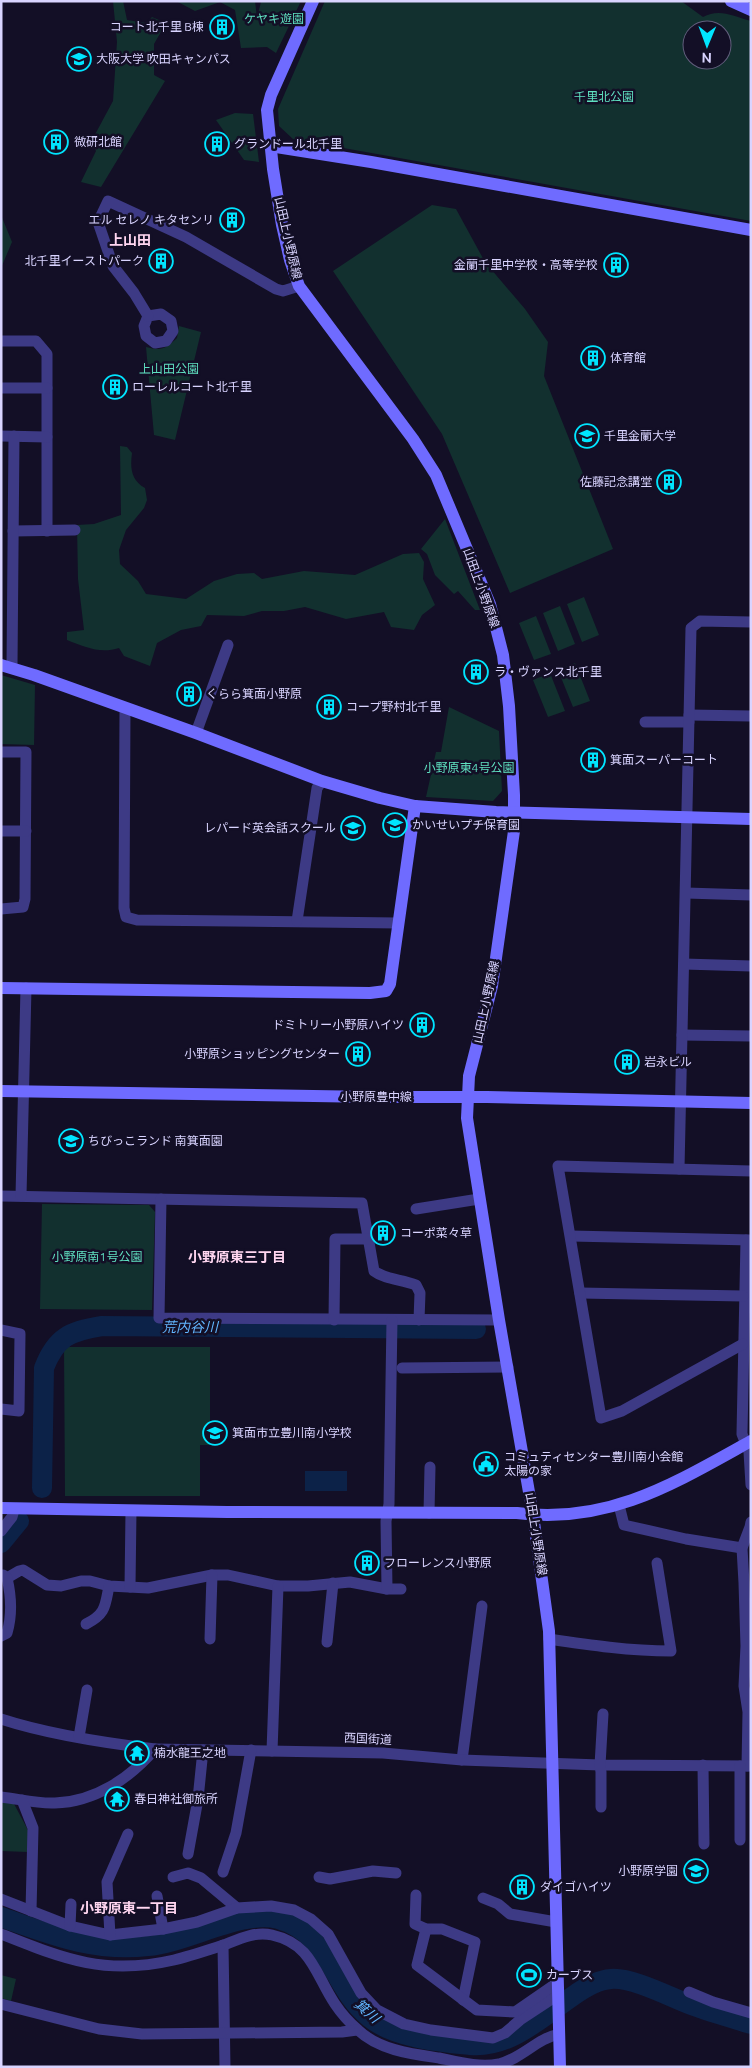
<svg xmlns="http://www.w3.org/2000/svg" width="752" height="2068" font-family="Ubuntu,'Noto Sans JP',sans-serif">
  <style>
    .green { fill: #12302f; fill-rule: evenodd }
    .water { fill: #0c2248 }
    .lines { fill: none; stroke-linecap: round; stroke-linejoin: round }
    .river { stroke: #0c2248; stroke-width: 20 }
    .street { stroke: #3d3a85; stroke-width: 11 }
    .secondary { stroke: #6f6bff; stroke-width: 12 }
    .labels { text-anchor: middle; stroke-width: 5; stroke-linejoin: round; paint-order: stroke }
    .park-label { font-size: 12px; fill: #5fe0c0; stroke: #130f26 }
    .poi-label { font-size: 12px; fill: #d9d4ff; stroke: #130f26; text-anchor: start }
    .street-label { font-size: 12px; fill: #d9d4ff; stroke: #130f26 }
    .neighbourhood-label { font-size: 14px; font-weight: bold; fill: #ffd6f0; stroke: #130f26 }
    .water-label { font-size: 14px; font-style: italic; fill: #62b6ff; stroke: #130f26 }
  </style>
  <rect width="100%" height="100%" fill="#130f26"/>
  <g class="green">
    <polygon points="113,1 123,1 127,20 146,23 152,17 166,23 154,44 154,75 165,81 101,187 81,182 96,151 91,142 113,101 117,42"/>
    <polygon points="176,1 255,1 257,18 261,2 301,1 276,53 267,47 241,48 235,10 220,2 195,11"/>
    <path d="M325,1H681L703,17C719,8 733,16 751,21V221L293,139L279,126L278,109ZM692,30H722V60H692Z"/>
    <polygon points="235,113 253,114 259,162 244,160 216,120"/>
    <polygon points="432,205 456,209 485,262 525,309 548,342 544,376 613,549 510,593 442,434 333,271"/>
    <polygon points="1,215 12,242 1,268"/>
    <path d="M179,326L201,332L175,440L154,435L146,347C162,351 165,349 177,338Z"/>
    <path d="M120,446L127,447L132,453C130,468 131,480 145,488L147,500L144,508L126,530L119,550L120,564L138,581L146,594L186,599L214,581L237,574L254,573L262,579L304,571L355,575L403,554L419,553L424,562L423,579L435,605L422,615L414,630L391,627L384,612L346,619L305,607L284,611H262L244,616L207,615L201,626L181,630L157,643L150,666L124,656L119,648C100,654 85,647 67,640V632L84,630L78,579L77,525L94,524L121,515Z"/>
    <polygon points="445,519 480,610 475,610 458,591 454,594 435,575 427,554 421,549"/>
    <polygon points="584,597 599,635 582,642 567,604"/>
    <polygon points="560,606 575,644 558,651 543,613"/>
    <polygon points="536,616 551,654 534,660 519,623"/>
    <polygon points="575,663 590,701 573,707 558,670"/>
    <polygon points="550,673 565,711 548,717 533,680"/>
    <polygon points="1,675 35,685 34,745 1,744"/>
    <polygon points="449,707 499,731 502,791 493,801 426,797 436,752 441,752"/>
    <polygon points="42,1204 149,1205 155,1212 152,1310 40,1309"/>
    <polygon points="64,1347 210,1347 210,1445 200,1445 200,1496 65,1496"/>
    <polygon points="1,1802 13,1802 29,1832 28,1852 1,1851"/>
    <polygon points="1,1975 16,1979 11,2001 1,1998"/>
  </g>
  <rect class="water" x="305" y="1471" width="42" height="20"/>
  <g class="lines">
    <g class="river">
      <path d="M42,1488L44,1368C56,1337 70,1331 102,1326L476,1329"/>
      <polyline points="1,1543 19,1521"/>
      <path d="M1,1917C52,1935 93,1952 148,1946C186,1943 244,1909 278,1919C331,1934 331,1987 370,2018C395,2038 439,2042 470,2045C509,2049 542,2017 573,1996C584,1988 598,1980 611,1979C632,1977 670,1997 691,2005C710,2012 731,2018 751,2024"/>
    </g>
    <g class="street">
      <polygon points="161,314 171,321 173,331 166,341 155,343 146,336 144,326 148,316"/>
      <polyline points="148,316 134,293 113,266 98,222 108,201 186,237 276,289 283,291 299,286"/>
      <polyline points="1,341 36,341 47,354 47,531"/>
      <polyline points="1,388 47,388"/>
      <polyline points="1,436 47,437"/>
      <polyline points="13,531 75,530"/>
      <polyline points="12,667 14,436"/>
      <polyline points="125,709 124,908 126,917 137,920 398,923"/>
      <polyline points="689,715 751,716"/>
      <polyline points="645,722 689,722"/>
      <polyline points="196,733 228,645"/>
      <polyline points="1,752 26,752 25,899 23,907 1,909"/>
      <polyline points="1,831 26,831"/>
      <polyline points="686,893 751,895"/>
      <polyline points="297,921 317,788 322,781"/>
      <polyline points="684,964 751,966"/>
      <polyline points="682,1035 751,1036"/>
      <polyline points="679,1169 691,628 700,621 751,622"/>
      <path d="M1,1196L362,1203L374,1271C386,1280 402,1279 416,1285L420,1293L419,1320"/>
      <polyline points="21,1196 26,988"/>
      <polyline points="161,1199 159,1318 499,1320"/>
      <polyline points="416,1209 479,1199"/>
      <polyline points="571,1236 751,1240"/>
      <polyline points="746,1240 742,1434 749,1452 751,1485"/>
      <polyline points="580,1293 743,1296"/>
      <polyline points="334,1320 335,1239 368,1239"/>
      <polyline points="1,1330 20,1334 19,1411 1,1409"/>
      <polyline points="743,1344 622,1411 601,1418 558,1166 751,1171"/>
      <polyline points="402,1368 508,1367"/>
      <polyline points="619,1505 624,1525 686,1539 742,1548"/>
      <polyline points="429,1513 430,1467"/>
      <polyline points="1,1531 12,1517 14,1510"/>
      <polyline points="7,1578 19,1571 23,1570 47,1585 61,1586 81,1581 90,1581 109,1586 148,1588 212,1575 228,1575 278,1586 308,1586 350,1582 387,1589 401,1589"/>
      <polyline points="130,1587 131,1511"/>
      <polyline points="387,1589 386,1521 389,1504 392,1320"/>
      <path d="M86,1624C106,1614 105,1606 109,1586"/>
      <path d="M1,1636L7,1633C12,1616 11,1595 7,1578L3,1575"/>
      <polyline points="210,1639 212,1575"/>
      <path d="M549,1639C589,1645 630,1651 671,1651L657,1563"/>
      <polyline points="327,1642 333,1583"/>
      <path d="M1,1719C50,1735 105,1743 155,1749"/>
      <polyline points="79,1737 87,1690"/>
      <polyline points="272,1751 278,1586"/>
      <polyline points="462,1760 482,1606"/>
      <polyline points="703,1765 704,1844"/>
      <polyline points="747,1766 748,1712 744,1686 746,1646 744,1583 742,1548 750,1527 751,1522"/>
      <path d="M1,1797C19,1799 38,1804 55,1803C95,1802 130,1778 155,1749L383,1753L462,1760L600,1765L751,1766"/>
      <polyline points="22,1800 33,1828 31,1911"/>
      <polyline points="601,1807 601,1772 600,1765 603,1714"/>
      <polyline points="740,1840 740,1766"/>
      <polyline points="188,1854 198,1799 203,1750"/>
      <polyline points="223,1872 236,1833 251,1750"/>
      <polyline points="173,1877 188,1873 201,1878 237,1908"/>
      <polyline points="319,1877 330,1879 373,1871 396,1873"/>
      <polyline points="416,1895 415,1924 426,1929 442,1929 475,1942 463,2000"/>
      <polyline points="157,1896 163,1929"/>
      <polyline points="483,1898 498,1904 510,1914 556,1922"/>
      <polyline points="1,1899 70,1926 110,1935 163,1929 197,1922 237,1908 271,1906 294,1910 311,1919 328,1934 361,1993 377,2010 404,2024 431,2030 493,2038 505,2033 520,2020 558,1995"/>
      <polyline points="70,1926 71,1904"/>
      <polyline points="426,1929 417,1965 477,2010 515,2012 557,1983"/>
      <path d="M1,1934C64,1959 105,1976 174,1960C190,1956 208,1950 224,1945C239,1939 255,1931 272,1935C312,1944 315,1974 335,2004C341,2013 350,2023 358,2030C379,2050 411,2054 439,2058C458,2062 479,2068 499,2064C523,2058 536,2039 559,2034"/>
      <polyline points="110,1935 107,1882 128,1834"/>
      <polyline points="223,1945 225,2067"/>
      <polyline points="689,1992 713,2002 751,2013"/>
      <polyline points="1,2004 99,2029 142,2034 342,2032 357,2030"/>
    </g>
    <g class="secondary">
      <polyline points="313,1 271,95 267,110 273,169 282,225 290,260 299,286 413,439 436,475 490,604 503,655 509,706 514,795 514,831 492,986 469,1076 467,1118 499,1320 533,1515 549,1631 560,2067"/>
      <polyline points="731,1 751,10"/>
      <polyline points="270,146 371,162 751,230"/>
      <polyline points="1,665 34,675 196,733 322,781 380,798 415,806 496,812 751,819"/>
      <polyline points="1,988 370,993 386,991 390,984 415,806"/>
      <polyline points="1,1091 373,1097 487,1097 751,1103"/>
      <path d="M1,1508L227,1512L517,1513C608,1525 675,1483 751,1441"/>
    </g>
  </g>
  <defs>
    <g id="building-ring" transform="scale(1.25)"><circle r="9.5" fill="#130f26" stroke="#00e5ff" stroke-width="1.5"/><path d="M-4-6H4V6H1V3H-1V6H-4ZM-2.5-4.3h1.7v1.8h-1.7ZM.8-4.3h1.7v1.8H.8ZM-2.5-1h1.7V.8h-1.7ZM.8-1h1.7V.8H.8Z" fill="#00e5ff"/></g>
    <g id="university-ring" transform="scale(1.25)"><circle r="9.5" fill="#130f26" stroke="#00e5ff" stroke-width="1.5"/><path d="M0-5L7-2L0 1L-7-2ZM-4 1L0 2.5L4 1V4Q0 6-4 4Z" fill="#00e5ff"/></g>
    <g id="school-ring" transform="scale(1.25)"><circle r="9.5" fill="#130f26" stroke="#00e5ff" stroke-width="1.5"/><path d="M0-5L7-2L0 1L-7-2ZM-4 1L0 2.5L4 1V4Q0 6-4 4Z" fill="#00e5ff"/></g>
    <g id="civic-ring" transform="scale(1.25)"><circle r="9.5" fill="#130f26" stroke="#00e5ff" stroke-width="1.5"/><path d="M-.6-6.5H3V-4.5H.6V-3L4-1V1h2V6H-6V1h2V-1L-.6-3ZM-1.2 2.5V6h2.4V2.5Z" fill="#00e5ff"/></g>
    <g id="temple-ring" transform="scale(1.25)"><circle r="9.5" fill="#130f26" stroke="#00e5ff" stroke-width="1.5"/><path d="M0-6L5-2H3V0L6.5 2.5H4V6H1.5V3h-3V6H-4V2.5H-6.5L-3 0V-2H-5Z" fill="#00e5ff"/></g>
    <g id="stadium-ring" transform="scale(1.25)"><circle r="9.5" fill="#130f26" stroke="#00e5ff" stroke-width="1.5"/><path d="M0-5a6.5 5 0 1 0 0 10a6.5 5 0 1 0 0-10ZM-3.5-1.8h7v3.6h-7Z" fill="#00e5ff"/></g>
  </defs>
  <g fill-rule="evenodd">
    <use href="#building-ring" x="222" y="27"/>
    <use href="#university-ring" x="79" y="59"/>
    <use href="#building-ring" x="56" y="142"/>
    <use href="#building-ring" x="217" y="144"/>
    <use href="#building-ring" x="232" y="220"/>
    <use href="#building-ring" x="161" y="261"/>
    <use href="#building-ring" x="616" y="265"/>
    <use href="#building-ring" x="593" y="358"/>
    <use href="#building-ring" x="115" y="387"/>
    <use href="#university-ring" x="587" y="436"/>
    <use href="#building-ring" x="669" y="482"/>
    <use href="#building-ring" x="476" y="672"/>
    <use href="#building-ring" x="189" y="694"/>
    <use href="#building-ring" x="329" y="707"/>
    <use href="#building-ring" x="593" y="760"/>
    <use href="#school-ring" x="395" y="825"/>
    <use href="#school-ring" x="353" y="828"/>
    <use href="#building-ring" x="422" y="1025"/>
    <use href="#building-ring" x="358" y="1054"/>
    <use href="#building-ring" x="627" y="1062"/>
    <use href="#school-ring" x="71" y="1141"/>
    <use href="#building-ring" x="383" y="1233"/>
    <use href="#school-ring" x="215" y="1433"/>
    <use href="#civic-ring" x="486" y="1464"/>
    <use href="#building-ring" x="367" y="1563"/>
    <use href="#temple-ring" x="137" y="1753"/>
    <use href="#temple-ring" x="117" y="1799"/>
    <use href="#school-ring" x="696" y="1871"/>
    <use href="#building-ring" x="522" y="1887"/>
    <use href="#stadium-ring" x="529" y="1975"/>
  </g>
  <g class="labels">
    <g class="park-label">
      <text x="274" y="23">ケヤキ遊園</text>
      <text x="604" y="101">千里北公園</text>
      <text x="169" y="373">上山田公園</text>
      <text x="469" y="772">小野原東4号公園</text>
      <text x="97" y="1261">小野原南1号公園</text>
    </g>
    <g class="poi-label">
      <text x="204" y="31" text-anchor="end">コート北千里 B棟</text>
      <text x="96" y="63">大阪大学 吹田キャンパス</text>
      <text x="74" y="146">微研北館</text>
      <text x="234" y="148">グランドール北千里</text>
      <text x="214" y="224" text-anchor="end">エル セレノ キタセンリ</text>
      <text x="144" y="265" text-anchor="end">北千里イーストパーク</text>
      <text x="598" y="269" text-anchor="end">金蘭千里中学校・高等学校</text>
      <text x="610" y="362">体育館</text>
      <text x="132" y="391">ローレルコート北千里</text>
      <text x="604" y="440">千里金蘭大学</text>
      <text x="652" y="486" text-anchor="end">佐藤記念講堂</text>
      <text x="494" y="676">ラ・ヴァンス北千里</text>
      <text x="206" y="698">くらら箕面小野原</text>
      <text x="346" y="711">コープ野村北千里</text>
      <text x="610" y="764">箕面スーパーコート</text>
      <text x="412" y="829">かいせいプチ保育園</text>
      <text x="336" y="832" text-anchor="end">レパード英会話スクール</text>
      <text x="404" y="1029" text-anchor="end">ドミトリー小野原ハイツ</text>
      <text x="340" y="1058" text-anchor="end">小野原ショッピングセンター</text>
      <text x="644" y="1066">岩永ビル</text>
      <text x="88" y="1145">ちびっこランド 南箕面園</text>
      <text x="400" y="1237">コーポ菜々草</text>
      <text x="232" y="1437">箕面市立豊川南小学校</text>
      <text x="504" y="1461">コミュティセンター豊川南小会館<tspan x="504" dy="14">太陽の家</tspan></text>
      <text x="384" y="1567">フローレンス小野原</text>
      <text x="154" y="1757">楠水龍王之地</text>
      <text x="134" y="1803">春日神社御旅所</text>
      <text x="678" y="1875" text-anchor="end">小野原学園</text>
      <text x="540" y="1891">ダイゴハイツ</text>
      <text x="546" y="1979">カーブス</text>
    </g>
    <g class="street-label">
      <text transform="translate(288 238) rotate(77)" y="4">山田上小野原線</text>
      <text transform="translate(481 588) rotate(70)" y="4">山田上小野原線</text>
      <text transform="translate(486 1002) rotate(-78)" y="4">山田上小野原線</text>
      <text x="376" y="1101">小野原豊中線</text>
      <text transform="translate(536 1534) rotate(81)" y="4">山田上小野原線</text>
      <text transform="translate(368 1739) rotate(3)" y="4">西国街道</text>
    </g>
    <g class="neighbourhood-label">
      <text x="130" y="245">上山田</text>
      <text x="237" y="1262">小野原東三丁目</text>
      <text x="129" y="1913">小野原東一丁目</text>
    </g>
    <g class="water-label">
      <text x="190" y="1332">荒内谷川</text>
      <text transform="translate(367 2011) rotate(41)" y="5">箕川</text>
    </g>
  </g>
  <rect width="752" height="2068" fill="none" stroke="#d9d4ff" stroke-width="5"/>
  <g transform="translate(707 45) rotate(181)"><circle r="24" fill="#130f26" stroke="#625e7d"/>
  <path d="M0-4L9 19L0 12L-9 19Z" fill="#00e5ff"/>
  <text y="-8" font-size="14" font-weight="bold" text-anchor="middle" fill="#d9d4ff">N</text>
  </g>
</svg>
